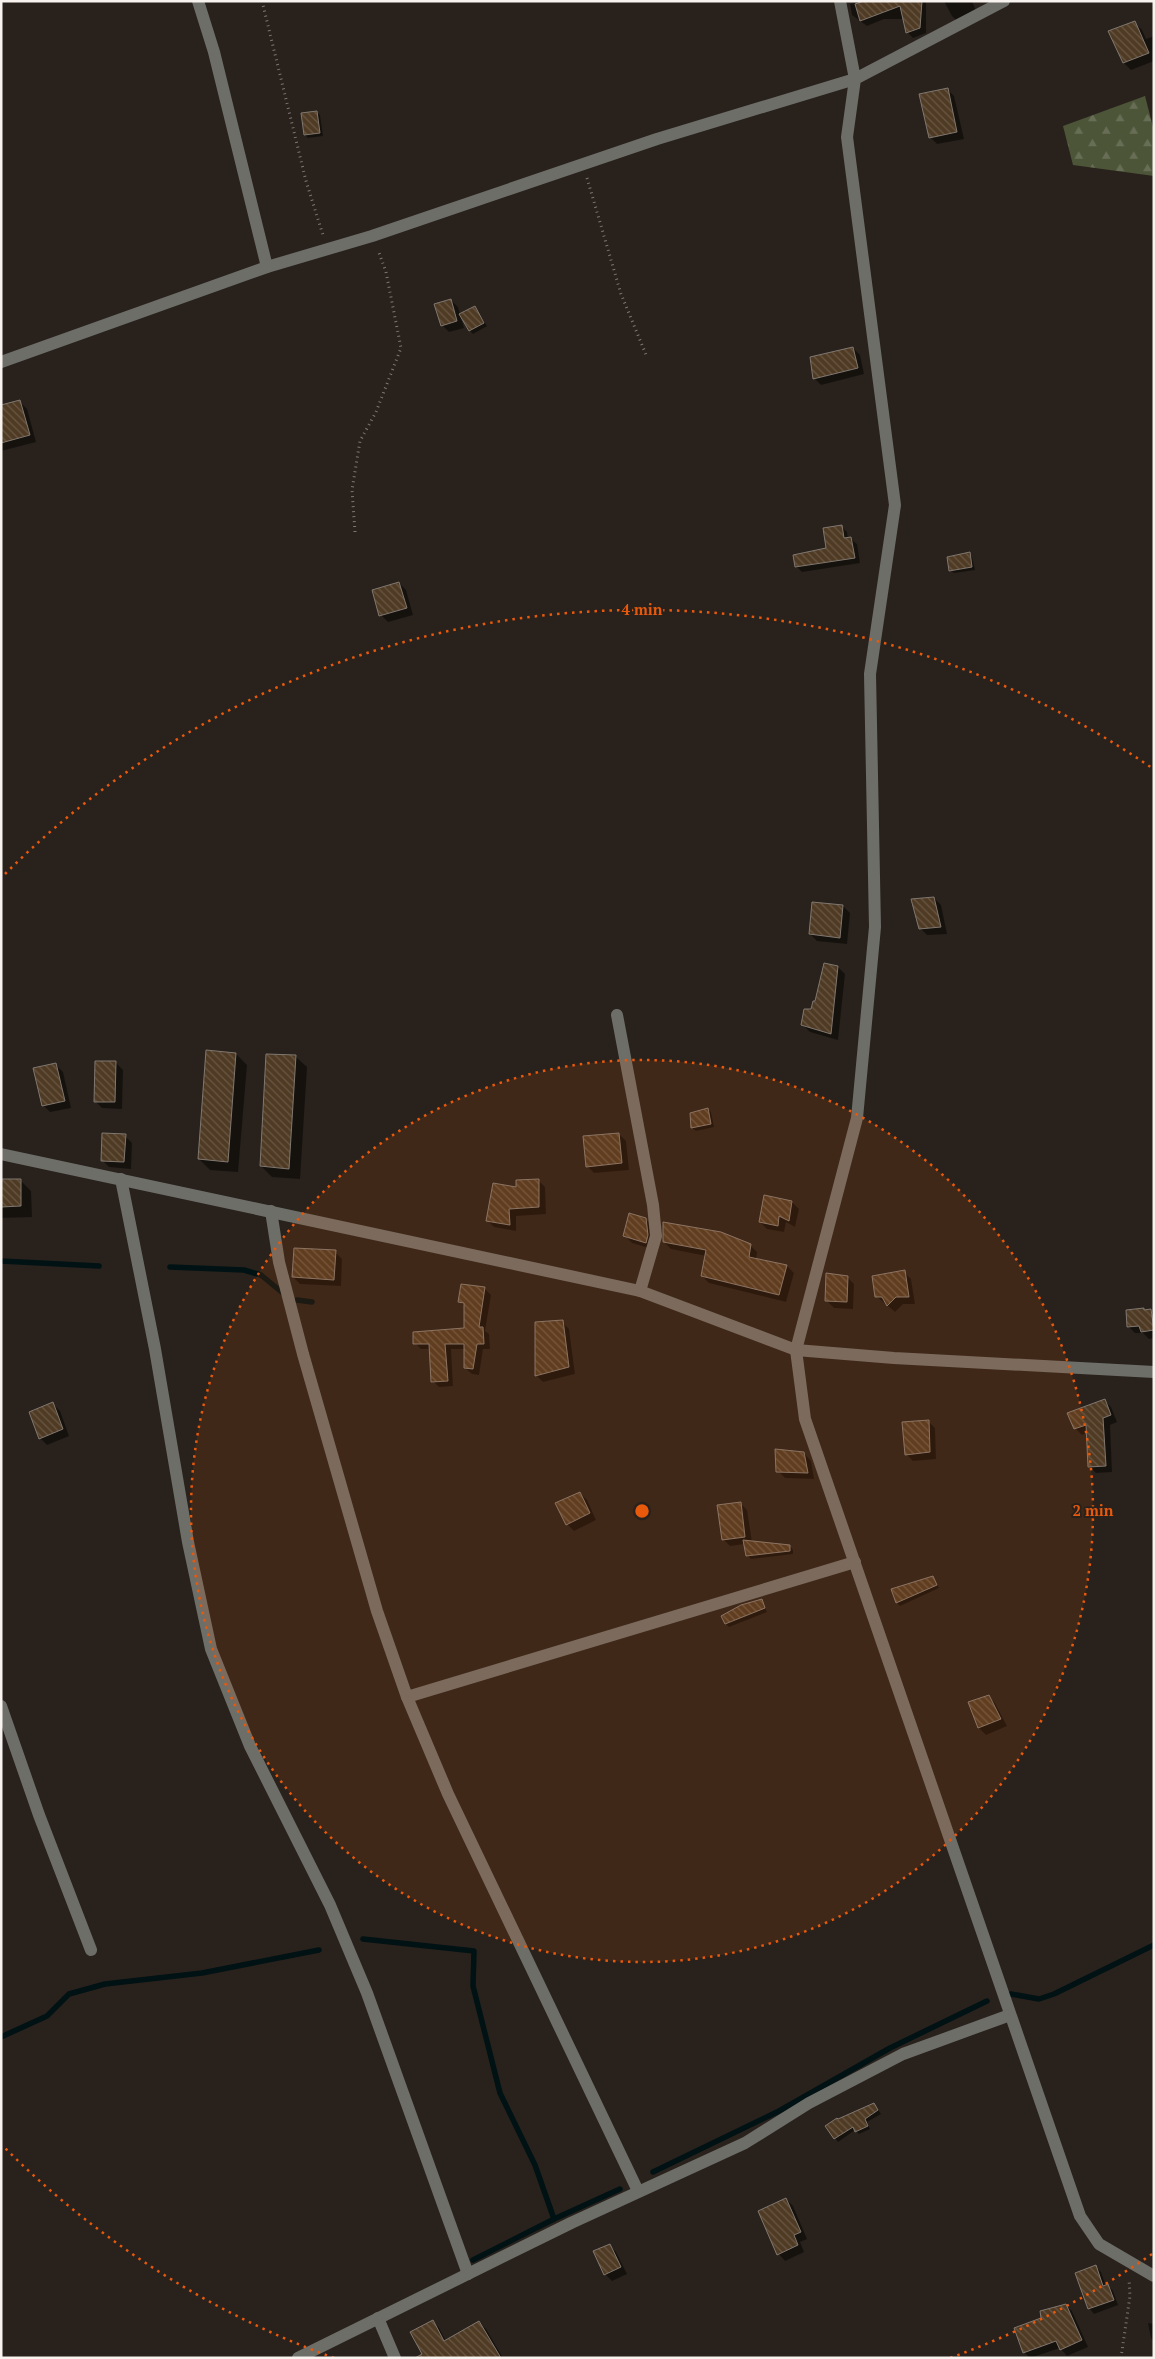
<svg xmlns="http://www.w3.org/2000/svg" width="1155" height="2359" font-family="'PT Serif',serif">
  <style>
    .forest { fill: url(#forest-firs) }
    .shadow { fill: #0007 }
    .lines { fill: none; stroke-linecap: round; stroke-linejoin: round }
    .stream { stroke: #001214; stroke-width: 5.5 }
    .building { fill: url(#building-back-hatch); stroke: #807870 }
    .path { stroke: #7d7772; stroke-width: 3; stroke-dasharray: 1 4; stroke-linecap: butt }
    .minor { stroke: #6e6e69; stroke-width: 12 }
    .tertiary { stroke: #6e6e69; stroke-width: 12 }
    .ring { fill: none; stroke: #e8590c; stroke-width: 2.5; stroke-dasharray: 2.5 5 }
    .centre { fill: #e8590c; stroke: #29221c; stroke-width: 2.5 }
    .ring-label { font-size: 15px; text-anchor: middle; font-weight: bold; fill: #e8590c; stroke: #29221c; stroke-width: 4; stroke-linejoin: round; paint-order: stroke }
  </style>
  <defs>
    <pattern id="forest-firs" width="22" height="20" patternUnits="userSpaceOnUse" patternTransform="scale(1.25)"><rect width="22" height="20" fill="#4c5538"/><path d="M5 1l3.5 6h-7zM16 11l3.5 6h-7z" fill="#676e55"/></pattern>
    <pattern id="building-back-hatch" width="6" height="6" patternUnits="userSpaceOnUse" patternTransform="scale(1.25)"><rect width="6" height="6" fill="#4f3a24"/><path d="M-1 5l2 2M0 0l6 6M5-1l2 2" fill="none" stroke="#695744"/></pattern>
  </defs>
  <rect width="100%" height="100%" fill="#29221c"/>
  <polygon class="forest" points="1145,96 1154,131 1154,176 1073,165 1063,126"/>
  <g class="shadow">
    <polygon points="868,1 926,1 926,33 913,38 908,33 904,19 884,19 867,26 852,15 850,4"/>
    <polygon points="944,1 972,1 976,11 959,23 952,16"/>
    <polygon points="1135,23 1142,30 1146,39 1154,36 1154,61 1131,70 1124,63 1109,32"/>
    <polygon points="947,89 954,96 964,139 937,144 930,137"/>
    <polygon points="317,112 320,115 323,136 308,138 305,135"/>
    <polygon points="451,300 458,307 464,328 449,332 442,325"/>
    <polygon points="475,308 487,326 473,334 470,331"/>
    <polygon points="853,348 860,355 864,374 821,385 814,378"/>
    <polygon points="20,402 27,409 36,442 1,451 1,407"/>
    <polygon points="841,526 847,532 848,539 851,539 857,544 860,563 802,572 796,566 827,549"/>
    <polygon points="969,554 972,557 975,570 954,573 950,570"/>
    <polygon points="399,583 406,590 413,615 388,622 381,615"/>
    <polygon points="934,898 941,905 947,934 927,935 920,928"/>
    <polygon points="813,903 843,906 850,913 847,944 817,941 810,934"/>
    <polygon points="825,965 838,967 845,974 838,1040 810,1032 803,1025 812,1010"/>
    <polygon points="236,1054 247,1065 238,1172 210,1170 199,1159"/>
    <polygon points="296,1057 307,1067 300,1179 272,1177 261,1166"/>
    <polygon points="116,1063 123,1070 122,1109 102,1108 95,1101"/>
    <polygon points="56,1065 63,1072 71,1108 50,1112 43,1105"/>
    <polygon points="707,1109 711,1112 714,1127 696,1131 692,1128 692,1114"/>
    <polygon points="619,1134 626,1141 629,1170 594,1173 587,1166"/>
    <polygon points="125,1136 132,1143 131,1169 109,1167 102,1160"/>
    <polygon points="20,1180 31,1191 32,1217 1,1218 1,1181"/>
    <polygon points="538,1180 545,1187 546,1214 516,1216 516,1231 494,1227 487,1220 517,1188"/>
    <polygon points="765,1196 792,1202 799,1209 795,1227 786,1222 784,1232 767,1229 760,1222"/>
    <polygon points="645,1219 653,1226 652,1249 632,1243 625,1236"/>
    <polygon points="664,1242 750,1245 757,1252 756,1260 787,1266 794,1273 786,1302 709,1283 702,1276 706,1256 671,1249"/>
    <polygon points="335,1252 342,1259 341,1286 300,1284 293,1277"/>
    <polygon points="904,1272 911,1279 915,1304 903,1304 895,1312 876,1296"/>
    <polygon points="847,1277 854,1284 853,1309 834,1308 827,1301"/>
    <polygon points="484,1288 491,1295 485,1331 489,1334 490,1349 483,1349 479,1375 472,1374 465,1368 465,1349 451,1349 453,1386 439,1387 433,1381 431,1349 421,1349 415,1343 465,1329 465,1307 460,1301"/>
    <polygon points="1151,1310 1154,1313 1154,1338 1149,1339 1143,1333 1135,1333 1128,1326"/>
    <polygon points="562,1322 569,1329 575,1374 543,1382 536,1375"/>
    <polygon points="1104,1400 1111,1407 1117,1422 1110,1425 1112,1472 1096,1473 1089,1466 1087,1433 1082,1435 1075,1428"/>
    <polygon points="53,1404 60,1411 69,1436 47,1445 40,1438"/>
    <polygon points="928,1421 935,1428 936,1459 913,1461 906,1454"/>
    <polygon points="804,1453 811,1461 814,1479 785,1478 778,1471"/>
    <polygon points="580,1493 587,1500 596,1520 574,1531 567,1524"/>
    <polygon points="740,1503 747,1510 752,1542 790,1546 793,1550 793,1554 751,1559 748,1556 745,1544 730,1546 723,1539"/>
    <polygon points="933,1577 939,1588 900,1606 897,1603 893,1590"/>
    <polygon points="761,1600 767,1612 729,1627 726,1624 723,1617"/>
    <polygon points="988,1696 995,1703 1007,1726 986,1735 979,1728 970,1702"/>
    <polygon points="874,2104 881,2114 867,2122 870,2129 859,2134 855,2130 838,2142 827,2126"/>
    <polygon points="786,2199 793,2206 807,2239 800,2242 804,2252 785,2261 779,2254"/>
    <polygon points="609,2245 616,2252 627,2274 612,2281 605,2274 595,2252"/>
    <polygon points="1096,2267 1101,2272 1106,2286 1108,2285 1113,2291 1118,2305 1094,2314 1089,2308"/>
    <polygon points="1065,2305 1072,2311 1088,2347 1067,2356 1060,2348 1030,2358 1024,2352 1043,2319"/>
    <polygon points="433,2321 439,2328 446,2341 479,2322 486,2329 503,2358 425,2358"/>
    <polygon points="1148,2323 1154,2324 1154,2342 1151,2338"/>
  </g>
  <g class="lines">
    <g class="stream">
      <polyline points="1,1261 99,1266"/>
      <polyline points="170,1267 244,1270 261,1275 284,1294"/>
      <polyline points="297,1300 312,1302"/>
      <polyline points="363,1939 474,1951 473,1986 500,2093 535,2165 554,2219 620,2189"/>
      <polyline points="1011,1994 1039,1999 1054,1994 1154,1945"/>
      <polyline points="1,2037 47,2016 69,1994 105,1984 202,1973 319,1950"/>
      <polyline points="653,2172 779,2111 890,2048 987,2001"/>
      <polyline points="473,2260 554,2219"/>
    </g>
  </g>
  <g class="building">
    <polygon points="864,1 922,1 920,28 906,33 900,6 860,21 855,4"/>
    <polygon points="1135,21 1149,53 1123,63 1108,31"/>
    <polygon points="948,88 957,132 929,138 919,94"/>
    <polygon points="317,111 320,133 304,135 301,113"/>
    <polygon points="451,299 457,321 441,326 434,304"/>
    <polygon points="475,306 484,323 469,331 459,314"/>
    <polygon points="853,347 858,368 813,379 810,357"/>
    <polygon points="20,400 30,435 1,443 1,405"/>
    <polygon points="842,525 844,538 851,537 855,558 795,567 793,555 826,548 823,528"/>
    <polygon points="970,552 972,567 949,571 947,557"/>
    <polygon points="399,582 407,608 379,616 372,590"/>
    <polygon points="934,897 941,927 919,929 911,899"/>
    <polygon points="812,902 843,905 840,938 809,934"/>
    <polygon points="824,963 838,966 831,1034 801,1025 804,1009 811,1009 813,1001 815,1001"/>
    <polygon points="206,1050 236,1053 228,1162 198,1159"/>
    <polygon points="266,1054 296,1055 289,1169 260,1166"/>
    <polygon points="95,1061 116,1061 115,1102 94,1102"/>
    <polygon points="56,1063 65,1101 42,1106 33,1068"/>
    <polygon points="708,1108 711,1124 691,1128 690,1113"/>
    <polygon points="102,1133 126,1134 124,1162 101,1161"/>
    <polygon points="619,1133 622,1163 586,1167 583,1136"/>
    <polygon points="1,1179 21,1179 21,1206 1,1207"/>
    <polygon points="539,1179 539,1207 509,1209 510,1225 486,1221 493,1183 516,1187 516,1180"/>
    <polygon points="764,1195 792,1201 789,1221 779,1216 778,1226 759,1222"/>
    <polygon points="629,1213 646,1218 648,1235 646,1243 623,1236"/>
    <polygon points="663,1222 721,1232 751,1244 749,1257 787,1265 779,1295 701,1276 706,1250 663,1242"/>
    <polygon points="294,1248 336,1250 334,1280 292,1277"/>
    <polygon points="905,1270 909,1297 896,1297 887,1306 882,1297 875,1297 872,1276"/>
    <polygon points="826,1273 848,1276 847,1302 825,1301"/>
    <polygon points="461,1284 485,1287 479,1327 483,1327 484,1344 477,1344 473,1369 464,1368 464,1344 445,1344 448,1381 431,1382 429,1344 413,1344 413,1332 464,1328 464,1303 458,1302"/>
    <polygon points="1144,1308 1144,1310 1151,1309 1154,1330 1141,1332 1139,1326 1127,1327 1126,1310"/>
    <polygon points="563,1320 569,1367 535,1376 535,1322"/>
    <polygon points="1105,1399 1111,1415 1103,1418 1106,1466 1088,1467 1086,1425 1074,1429 1067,1413"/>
    <polygon points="53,1402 63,1429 39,1439 29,1412"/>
    <polygon points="929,1420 930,1452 905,1455 902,1422"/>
    <polygon points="775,1449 804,1452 808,1473 776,1472"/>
    <polygon points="580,1492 590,1513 566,1525 555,1503"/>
    <polygon points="741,1502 745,1537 722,1540 717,1505"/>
    <polygon points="743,1540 790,1545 790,1551 746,1556"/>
    <polygon points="933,1576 937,1585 896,1603 891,1589"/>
    <polygon points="762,1599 765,1608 725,1624 721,1616 741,1605"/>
    <polygon points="989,1695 1001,1719 978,1728 968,1702"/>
    <polygon points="874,2103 878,2110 865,2119 868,2126 855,2132 853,2127 834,2139 825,2126 837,2118 838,2119"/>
    <polygon points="786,2198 801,2232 794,2235 798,2245 777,2255 758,2211"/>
    <polygon points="610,2244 621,2267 604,2275 593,2251"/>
    <polygon points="1096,2265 1103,2286 1108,2284 1114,2300 1088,2309 1075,2273"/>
    <polygon points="1066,2304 1082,2340 1060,2350 1056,2341 1023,2353 1014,2328 1041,2318 1040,2311"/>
    <polygon points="433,2320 444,2341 479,2321 501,2358 415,2358 422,2354 410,2332"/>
  </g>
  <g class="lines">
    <g class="path">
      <polyline points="262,1 306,181 323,235"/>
      <polyline points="587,178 621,294 647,357"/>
      <polyline points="355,532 352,490 360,441 376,412 401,348 386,272 378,250"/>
      <polyline points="1121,2358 1130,2296 1129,2279"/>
    </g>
    <g class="minor">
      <polyline points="198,1 214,52 267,267"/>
      <polyline points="1004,1 855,79 847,137 895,505 870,674 875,927 857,1118 796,1350 805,1419 1080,2216 1099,2244 1154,2276"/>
      <polyline points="1,362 267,267 372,236 657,139 855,79 840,1"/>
      <polyline points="617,1015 653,1205 656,1236 640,1291"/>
      <polyline points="121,1179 155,1349 188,1542 211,1649 250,1746 330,1905 367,1993 468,2274"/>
      <polyline points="271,1211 279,1262 303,1354 377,1611 407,1697 448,1794 638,2191"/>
      <polyline points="407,1697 855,1562"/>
      <polyline points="1,1706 39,1815 91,1950"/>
      <polyline points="378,2318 395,2358"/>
      <polyline points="298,2358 571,2223 745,2143 809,2103 903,2054 1010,2015"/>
    </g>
    <polyline class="tertiary" points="1,1154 640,1291 796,1350 894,1358 1154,1372"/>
  </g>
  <circle cx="642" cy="1511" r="451" fill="#e8590c" fill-opacity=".12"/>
  <g class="ring">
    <circle cx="642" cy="1511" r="451"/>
    <path d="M1152 2254A901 901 0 0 1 950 2358M334 2358A901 901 0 0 1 5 2148M5 874A901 901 0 0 1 1152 768"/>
  </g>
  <circle cx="642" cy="1511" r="8" class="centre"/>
  <g class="ring-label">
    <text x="642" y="615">4 min</text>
    <text x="1093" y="1516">2 min</text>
  </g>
  <rect width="1155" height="2359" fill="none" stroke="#f8f3ef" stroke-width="5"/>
</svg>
